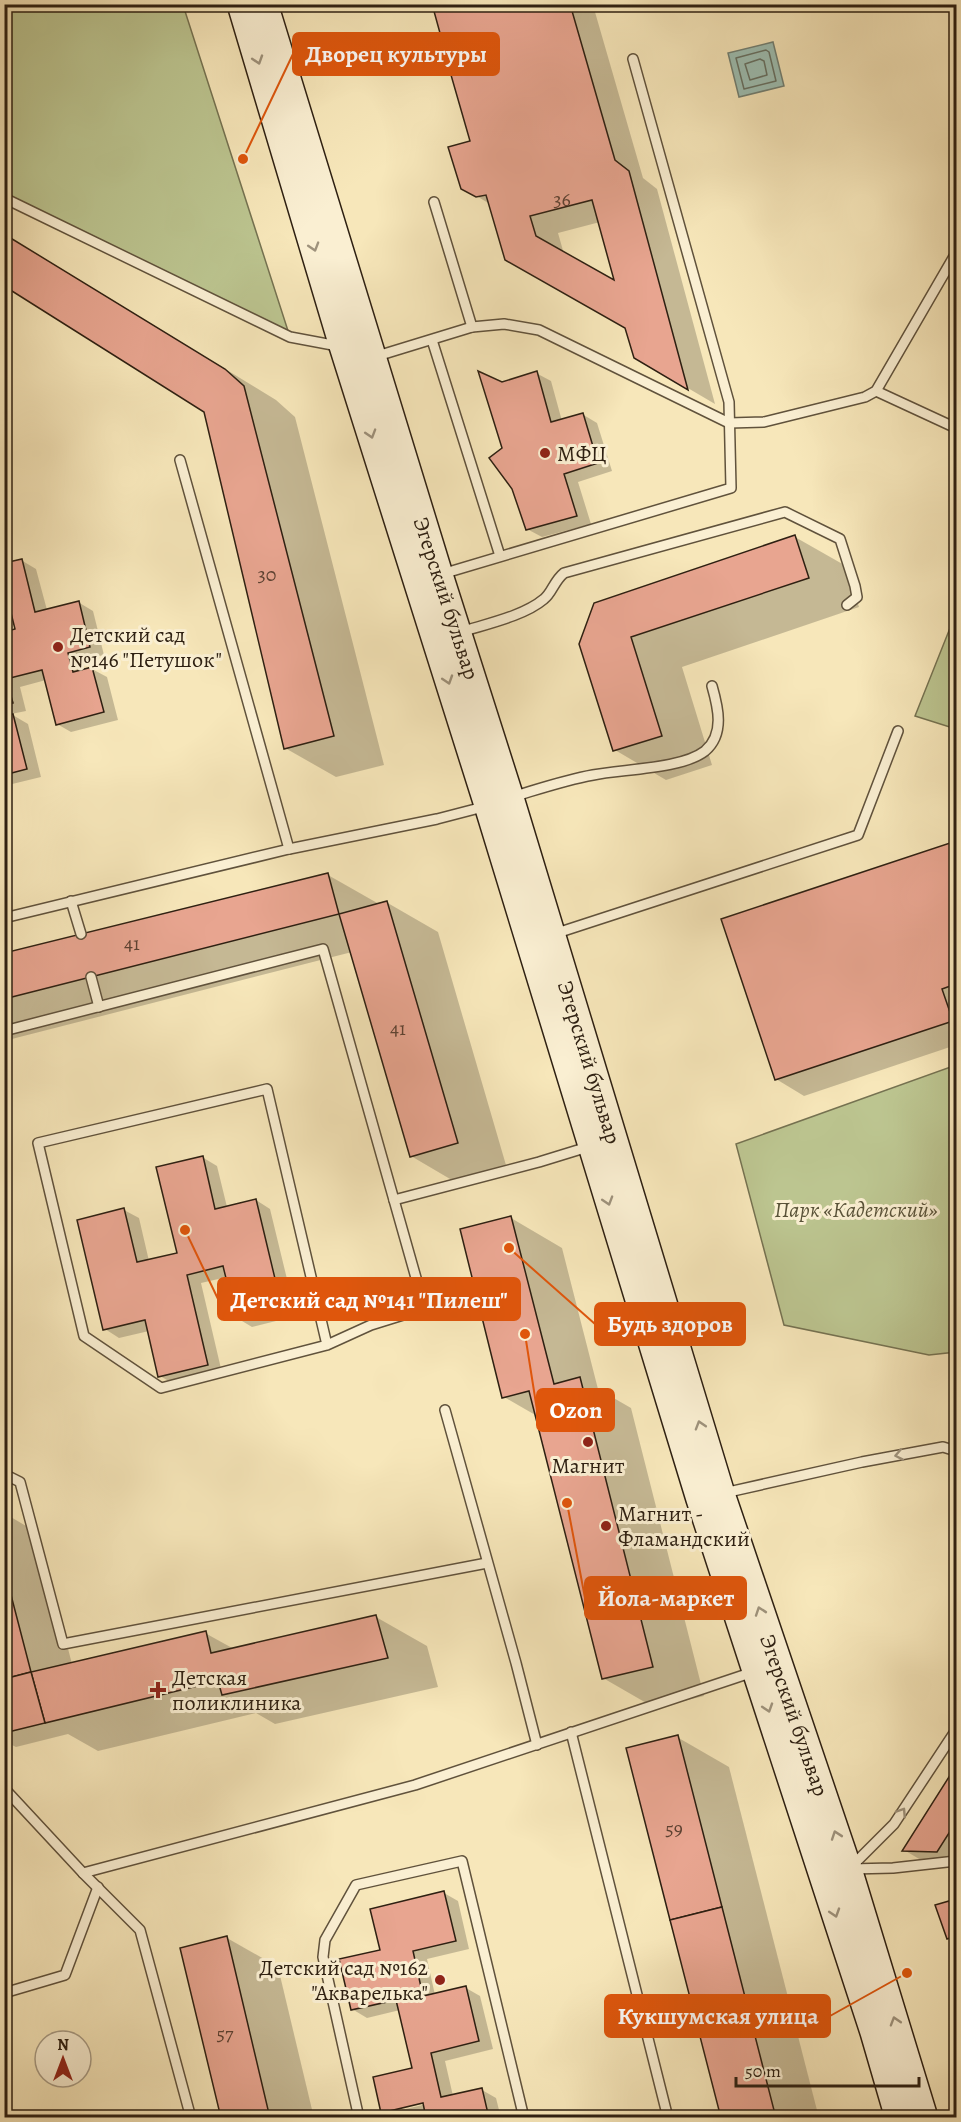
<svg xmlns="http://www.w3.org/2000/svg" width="961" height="2122" font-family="Alegreya,serif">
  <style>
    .green { fill: #bcc590; stroke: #757251; stroke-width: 1.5 }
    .water { fill: #9dbfb3; stroke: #717f73; stroke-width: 1.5 }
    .shadow { fill: #0003; fill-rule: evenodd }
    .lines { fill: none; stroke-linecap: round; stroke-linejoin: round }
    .shore { stroke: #667062; stroke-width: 1.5 }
    .building { fill: #e8a590; stroke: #2e2012; stroke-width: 1.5; fill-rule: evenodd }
    .lane-casing { stroke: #60523c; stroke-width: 12 }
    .secondary-casing { stroke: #2e2012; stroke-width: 30 }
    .lane { stroke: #faefd2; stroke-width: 9 }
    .secondary { stroke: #faefd2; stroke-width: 27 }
    .oneway { stroke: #9e927c }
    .poi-dot { fill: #8f2418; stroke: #faefd2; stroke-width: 2 }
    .labels { text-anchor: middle; stroke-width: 6; stroke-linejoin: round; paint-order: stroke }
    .number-label { font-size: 20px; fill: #5c4132 }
    .poi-label { font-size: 22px; fill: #2e2012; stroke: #faefd2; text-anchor: start }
    .street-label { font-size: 22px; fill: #2e2012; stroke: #faefd2 }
    .park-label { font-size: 22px; font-style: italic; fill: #595238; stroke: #faefd2 }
    .leader { fill: none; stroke: #df560c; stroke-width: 2 }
    .callout-dot { fill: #df560c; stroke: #faefd2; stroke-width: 2 }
    .callout { fill: #df560c; stroke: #df560c; stroke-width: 2 }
    .callout-label { font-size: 24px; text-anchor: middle; font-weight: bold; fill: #fff }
  </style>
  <rect width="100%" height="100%" fill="#f7e7ba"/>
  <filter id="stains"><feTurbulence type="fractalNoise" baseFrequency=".00333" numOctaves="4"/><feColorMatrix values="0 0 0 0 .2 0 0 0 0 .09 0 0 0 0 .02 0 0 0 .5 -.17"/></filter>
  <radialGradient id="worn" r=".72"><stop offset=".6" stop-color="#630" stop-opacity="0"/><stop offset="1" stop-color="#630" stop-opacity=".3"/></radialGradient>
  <g class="green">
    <polygon points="4,5 183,5 290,337 5,198"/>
    <polygon points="956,617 956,729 915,716 952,623"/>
    <polygon points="956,1065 956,1352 929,1355 784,1325 736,1144"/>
  </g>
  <polygon class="water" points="773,42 784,86 739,97 728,53"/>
  <g class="shadow">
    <path d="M434,4H623L595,12L643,178L657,189L715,404L635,357L627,327L490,204L463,188L472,142ZM600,222L616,283L564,254L558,233Z"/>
    <polygon points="4,234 276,400 295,417 384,765 336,777 285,748 205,411"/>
    <polygon points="536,373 551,381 562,421 582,414 597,423 612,471 578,482 591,524 542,537 527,529 504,448 502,384"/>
    <polygon points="795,537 846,566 859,607 682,667 712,765 666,780 615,750 581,644"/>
    <polygon points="21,560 36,569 47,610 78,602 93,611 104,655 81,660 84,671 92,669 107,677 118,720 71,732 57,724 46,680 20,687 26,711 11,714 28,724 41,777 4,786 4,634 16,630 13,616 4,618 4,564"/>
    <polygon points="956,842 956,1045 804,1096 776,1079 723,920"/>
    <polygon points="328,875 379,904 386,902 438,932 508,1172 462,1186 411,1156 352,952 4,1041 4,954"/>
    <polygon points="202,1157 217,1166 227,1207 256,1200 270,1209 296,1316 252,1327 237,1318 227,1277 201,1283 222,1373 174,1384 160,1376 149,1331 119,1338 105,1329 124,1210 139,1218 149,1261 178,1254"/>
    <polygon points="511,1218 562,1248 598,1389 631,1408 704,1696 655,1708 603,1678 537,1416 504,1397"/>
    <polygon points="4,1513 38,1533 72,1664 205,1633 234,1649 376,1617 427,1646 438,1687 275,1724 256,1713 98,1751 68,1734 16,1747 4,1741"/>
    <polygon points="677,1737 729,1767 819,2118 723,2118"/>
    <polygon points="955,1771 956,1771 956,1864 926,1863 904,1850"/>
    <path d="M444,1893L458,1901L469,1949L427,1959L435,1995L466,1988L480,1996L493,2049L445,2061L453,2096L482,2090L496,2098L501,2118H428L427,2114L411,2118H392L383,2112L414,2069L400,2010L367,2018L352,2009L382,1951ZM430,2100L431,2103L393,2112V2109Z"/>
    <polygon points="949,1903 955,1906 956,1910 956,1941 955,1942 948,1938"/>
    <polygon points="227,1938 278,1967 314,2118 222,2118"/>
    <polygon points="4,1977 12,2009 4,2011"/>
  </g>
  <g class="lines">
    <g class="shore">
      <polygon points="766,50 769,52 776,81 744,89 736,58"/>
      <polygon points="760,59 764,61 767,75 750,80 745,64"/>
    </g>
  </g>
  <g class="building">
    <path d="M432,4H570L615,160L629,171L688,390L634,358L625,328L505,260L486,195L476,197L461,189L448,147L470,141L449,68L436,61L429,36L440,33ZM592,200L614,280L536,236L530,216Z"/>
    <polygon points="4,234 225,369 244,386 334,736 284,749 204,412 4,286"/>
    <polygon points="478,371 502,382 537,371 551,422 583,413 598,463 564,474 577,516 526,530 512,489 489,458 502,448"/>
    <polygon points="795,535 809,578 631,637 662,736 613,751 579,644 594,603"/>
    <polygon points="22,559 35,612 79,601 90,647 68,653 73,672 92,667 104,712 56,725 42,670 6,679 13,703 4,705 4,632 15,629 9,605 4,606 4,563"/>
    <polygon points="13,714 27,769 4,775 4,716"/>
    <polygon points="956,841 956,984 942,989 953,1021 775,1080 721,919"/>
    <polygon points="328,873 339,914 4,999 4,953"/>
    <polygon points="387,901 458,1143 410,1157 339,914"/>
    <polygon points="203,1156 215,1209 256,1199 282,1308 236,1319 223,1266 187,1275 208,1365 158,1377 145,1320 103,1330 77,1220 124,1208 137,1262 177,1253 156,1167"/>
    <polygon points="511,1216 554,1384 580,1377 653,1667 602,1679 529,1391 502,1398 460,1229"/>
    <polygon points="4,1568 31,1672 4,1679"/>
    <polygon points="376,1615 388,1658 222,1695 218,1681 45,1723 31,1672 206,1631 211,1653"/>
    <polygon points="31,1672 45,1723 4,1733 4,1679"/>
    <polygon points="678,1735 722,1907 670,1920 626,1748"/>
    <polygon points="954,1769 956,1770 956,1822 937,1852 902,1851"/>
    <polygon points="444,1891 456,1941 413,1951 423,1996 466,1986 479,2041 431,2053 441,2097 482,2088 489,2118 426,2118 423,2103 381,2113 373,2077 412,2068 396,2000 351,2010 339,1959 380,1950 370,1909"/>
    <polygon points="949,1901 956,1922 956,1936 947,1939 935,1905"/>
    <polygon points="722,1907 776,2118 721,2118 670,1920"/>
    <polygon points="227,1936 270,2118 221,2118 180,1948"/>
  </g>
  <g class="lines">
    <g class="lane-casing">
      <g id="lane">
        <polyline points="4,198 290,337 338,346"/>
        <polyline points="434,202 472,327"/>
        <polyline points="432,340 500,556"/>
        <polyline points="374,357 472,327 504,324 539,330 729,423 764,422 865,397 876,391 956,253"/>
        <polyline points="876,391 956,428"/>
        <polyline points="180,460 289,849"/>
        <polyline points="442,574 731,488 729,402 633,59"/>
        <path d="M461,632C486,624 524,616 544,599C552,593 554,581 564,573L785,512L840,539L855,586L857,597L847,605"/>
        <path d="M512,797C539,789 565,780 593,775C623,769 682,769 705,751C725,734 718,707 712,686"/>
        <polyline points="71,901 81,934"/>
        <polyline points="4,918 289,849 437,819 487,806"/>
        <polyline points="554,934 858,835 898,731"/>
        <polyline points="91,977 99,1007"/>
        <polyline points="4,1031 323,949 422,1299 416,1311 371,1325 327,1345 161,1388 84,1336 38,1143 267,1089 327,1345"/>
        <polyline points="394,1200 539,1162 591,1146"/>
        <polyline points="445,1410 516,1663 537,1745"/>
        <polyline points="4,1474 20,1482 63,1644 487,1563"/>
        <polyline points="724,1493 862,1462 943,1447 956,1451"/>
        <polyline points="571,1732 668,2118"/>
        <polyline points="4,1788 83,1873 140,1930 191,2118"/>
        <polyline points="852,1866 894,1824 956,1730"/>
        <polyline points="850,1869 893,1868 956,1861"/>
        <polyline points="83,1873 415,1785 753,1672"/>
        <polyline points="4,1993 65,1975 98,1887"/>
        <polyline points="359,2118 323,1957 325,1940 356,1885 462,1861 524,2118"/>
      </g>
    </g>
    <g class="secondary-casing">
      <g id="secondary">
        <polyline points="241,4 343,346 488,805 700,1499 874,2032 899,2118"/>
        <polyline points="264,4 439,575 510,798 721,1494 848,1869 924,2118"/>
      </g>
    </g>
    <use href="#lane" class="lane"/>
    <use href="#secondary" class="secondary"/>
  </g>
  <defs><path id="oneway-chevron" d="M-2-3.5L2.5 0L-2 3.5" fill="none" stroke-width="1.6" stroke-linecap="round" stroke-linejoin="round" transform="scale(1.5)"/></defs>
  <g class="oneway">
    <use href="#oneway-chevron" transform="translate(258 60) rotate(72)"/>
    <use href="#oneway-chevron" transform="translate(314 247) rotate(73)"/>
    <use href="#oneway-chevron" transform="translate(371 434) rotate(73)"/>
    <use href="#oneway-chevron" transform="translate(448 680) rotate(72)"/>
    <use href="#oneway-chevron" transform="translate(608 1201) rotate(73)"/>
    <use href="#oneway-chevron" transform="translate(700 1425) rotate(-107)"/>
    <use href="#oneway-chevron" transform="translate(899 1455) rotate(169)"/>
    <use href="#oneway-chevron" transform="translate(760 1611) rotate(-109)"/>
    <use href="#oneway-chevron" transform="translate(768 1708) rotate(72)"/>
    <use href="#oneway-chevron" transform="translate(902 1812) rotate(-57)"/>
    <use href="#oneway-chevron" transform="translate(836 1835) rotate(-109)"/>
    <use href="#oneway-chevron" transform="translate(835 1913) rotate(72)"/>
    <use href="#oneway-chevron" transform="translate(895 2021) rotate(-107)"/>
  </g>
  <g class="poi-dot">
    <circle cx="545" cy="453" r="6"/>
    <circle cx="58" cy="647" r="6"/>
    <circle cx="588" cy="1442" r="6"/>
    <circle cx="606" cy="1526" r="6"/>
    <path d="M155 1681h6v6h6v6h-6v6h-6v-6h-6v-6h6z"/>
    <circle cx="440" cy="1980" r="6"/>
  </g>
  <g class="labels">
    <g class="number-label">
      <text x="562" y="206">36</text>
      <text x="267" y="581">30</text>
      <text x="132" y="950">41</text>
      <text x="398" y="1035">41</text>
      <text x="674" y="1835">59</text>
      <text x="225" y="2040">57</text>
    </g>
    <g class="poi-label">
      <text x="557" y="461">МФЦ</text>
      <text x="70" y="642">Детский сад<tspan x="70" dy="25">№146 "Петушок"</tspan></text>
      <text x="588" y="1473" text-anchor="middle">Магнит</text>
      <text x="618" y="1521">Магнит -<tspan x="618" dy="25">Фламандский</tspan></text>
      <text x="172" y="1685">Детская<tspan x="172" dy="25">поликлиника</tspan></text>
      <text x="428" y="1975" text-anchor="end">Детский сад №162<tspan x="428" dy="25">"Акварелька"</tspan></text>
    </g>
    <g class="street-label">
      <text transform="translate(447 598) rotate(72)" y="8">Эгерский бульвар</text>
      <text transform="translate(590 1062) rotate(73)" y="8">Эгерский бульвар</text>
      <text transform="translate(795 1715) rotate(71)" y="8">Эгерский бульвар</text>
    </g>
    <g class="park-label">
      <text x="856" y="1217">Парк «Кадетский»</text>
    </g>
  </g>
  <path class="leader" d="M243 159L293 54M185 1230L218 1299M509 1248L595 1324M525 1334L537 1410M567 1503L585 1598M907 1973L830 2016"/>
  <g class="callout-dot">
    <circle cx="243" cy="159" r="6"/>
    <circle cx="185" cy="1230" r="6"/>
    <circle cx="509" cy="1248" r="6"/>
    <circle cx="525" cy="1334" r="6"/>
    <circle cx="567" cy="1503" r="6"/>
    <circle cx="907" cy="1973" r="6"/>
  </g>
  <g class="callout">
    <rect x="293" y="33" width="206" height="42" rx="6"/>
    <rect x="218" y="1278" width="302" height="42" rx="6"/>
    <rect x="595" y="1303" width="150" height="42" rx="6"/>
    <rect x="537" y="1389" width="77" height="42" rx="6"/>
    <rect x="585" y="1577" width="161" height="42" rx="6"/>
    <rect x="605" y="1995" width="225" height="42" rx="6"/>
  </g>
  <g class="callout-label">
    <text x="396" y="62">Дворец культуры</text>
    <text x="369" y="1308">Детский сад №141 "Пилеш"</text>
    <text x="670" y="1332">Будь здоров</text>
    <text x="576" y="1418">Ozon</text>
    <text x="666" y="1606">Йола-маркет</text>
    <text x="718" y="2024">Кукшумская улица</text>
  </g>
  <rect width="961" height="2122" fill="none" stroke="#f7e7ba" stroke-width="24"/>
  <rect x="6" y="6" width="949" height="2110" fill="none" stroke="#2e2012" stroke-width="3"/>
  <rect x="12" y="12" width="937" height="2098" fill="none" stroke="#2e2012" stroke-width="1.5"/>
  <g transform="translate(63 2059)"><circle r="28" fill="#faefd2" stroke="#a89c85" stroke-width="1.5"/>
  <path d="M0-4.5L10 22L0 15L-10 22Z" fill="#8f2418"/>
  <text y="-9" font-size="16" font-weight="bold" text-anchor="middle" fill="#2e2012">N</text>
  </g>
  <path d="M736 2077v9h183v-9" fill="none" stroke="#2e2012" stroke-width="3"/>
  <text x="745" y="2077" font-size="18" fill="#2e2012" stroke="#faefd2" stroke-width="4.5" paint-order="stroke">50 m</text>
  <rect width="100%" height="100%" filter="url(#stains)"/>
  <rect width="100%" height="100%" fill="url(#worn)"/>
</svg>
